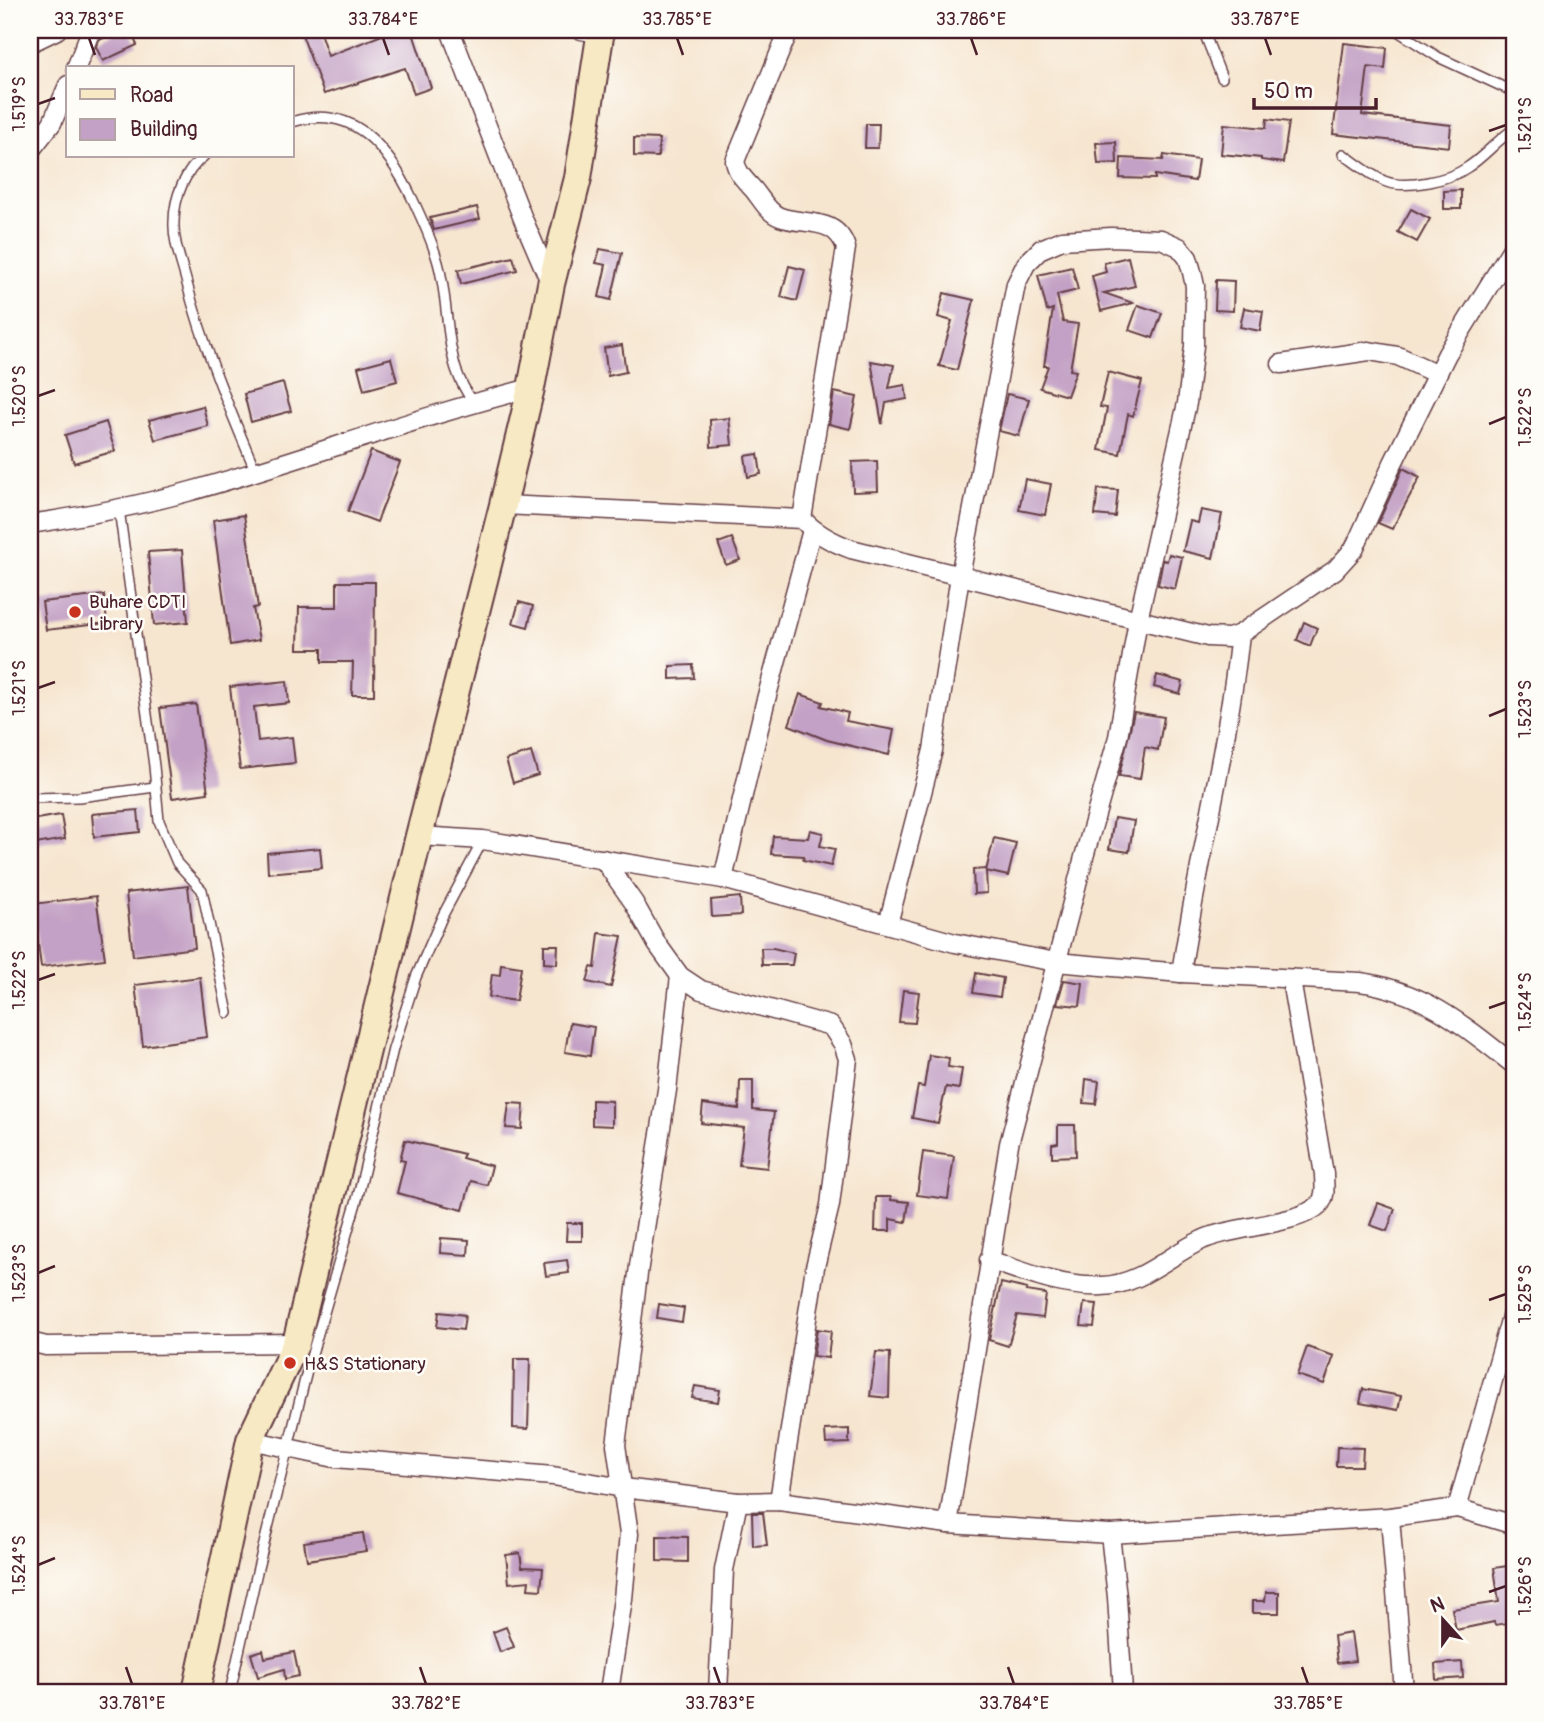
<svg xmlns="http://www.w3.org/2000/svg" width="1544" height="1722" font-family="Pangolin,sans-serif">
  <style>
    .building { fill: #c3a0c5 }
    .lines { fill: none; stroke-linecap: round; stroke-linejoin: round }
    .service-casing { stroke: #643d44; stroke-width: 12 }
    .minor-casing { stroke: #643d44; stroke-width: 21 }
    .secondary-casing { stroke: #643d44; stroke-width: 30 }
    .service { stroke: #fff; stroke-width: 9 }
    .minor { stroke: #fff; stroke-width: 18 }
    .secondary { stroke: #f7e9c3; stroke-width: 26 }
    .ticks { fill: none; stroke: #4a1f2b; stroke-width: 2.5 }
    .poi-dot { fill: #c8321e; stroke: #fdfcf7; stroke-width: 2.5 }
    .labels { text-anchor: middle; stroke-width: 5; stroke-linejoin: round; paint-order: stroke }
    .poi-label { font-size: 19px; fill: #4a1f2b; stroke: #fdfcf7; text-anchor: start }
    .neatline { fill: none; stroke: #4a1f2b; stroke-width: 2.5 }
    .ticks-label { font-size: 18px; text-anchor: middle; fill: #4a1f2b }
  </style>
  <rect width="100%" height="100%" fill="#fdfcf7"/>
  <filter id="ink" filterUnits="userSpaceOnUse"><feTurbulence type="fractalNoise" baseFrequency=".0143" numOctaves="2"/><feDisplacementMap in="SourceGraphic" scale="14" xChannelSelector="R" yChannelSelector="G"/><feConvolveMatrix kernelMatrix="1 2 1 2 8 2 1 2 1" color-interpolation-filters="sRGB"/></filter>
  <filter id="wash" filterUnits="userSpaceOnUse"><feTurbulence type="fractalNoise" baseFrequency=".00686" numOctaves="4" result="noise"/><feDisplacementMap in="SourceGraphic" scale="28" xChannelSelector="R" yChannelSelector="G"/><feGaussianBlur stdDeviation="1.57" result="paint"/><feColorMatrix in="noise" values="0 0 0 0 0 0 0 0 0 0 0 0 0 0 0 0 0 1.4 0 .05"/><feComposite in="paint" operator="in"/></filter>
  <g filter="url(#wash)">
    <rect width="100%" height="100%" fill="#f6e5cf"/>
    <g id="blocks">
      <g class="building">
        <polygon points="121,30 130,30 137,45 103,61 96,47 99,40"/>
        <polygon points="308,30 319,30 328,56 395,30 412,30 431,88 414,94 405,68 324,94 301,32"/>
        <polygon points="1344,43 1387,48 1385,69 1368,67 1362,115 1451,125 1449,147 1333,134"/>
        <polygon points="1267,119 1289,122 1283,163 1261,160 1261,158 1221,154 1224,124 1266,128"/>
        <polygon points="866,124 879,124 878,148 865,148"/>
        <polygon points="634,138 659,139 658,157 634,156"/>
        <polygon points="1116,142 1117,163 1098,164 1096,143"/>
        <polygon points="1164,155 1198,160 1195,181 1155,175 1155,179 1120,178 1121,158 1163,160"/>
        <polygon points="1461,190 1461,209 1444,209 1444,191"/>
        <polygon points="477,207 480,219 434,230 430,218"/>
        <polygon points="1411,209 1430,219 1417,242 1398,232"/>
        <polygon points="600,249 622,253 611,300 599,297 606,265 596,263"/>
        <polygon points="513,257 517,270 461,284 458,270"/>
        <polygon points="1128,257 1135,286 1104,293 1133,303 1101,311 1092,276 1106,272 1104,263"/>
        <polygon points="789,266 805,270 797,301 781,297"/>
        <polygon points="1072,267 1078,290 1057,295 1063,322 1078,324 1070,370 1076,371 1067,396 1040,388 1048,366 1044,366 1053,309 1047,311 1038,275"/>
        <polygon points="1216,280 1234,281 1233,311 1215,310"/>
        <polygon points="944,293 974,300 957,370 939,366 952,321 938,317"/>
        <polygon points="1138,305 1162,313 1153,338 1129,330"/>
        <polygon points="1244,308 1263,311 1260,331 1240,327"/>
        <polygon points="622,345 626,372 608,376 604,348"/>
        <polygon points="391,358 397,381 364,390 358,367"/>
        <polygon points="871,361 894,365 889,388 905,385 907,399 886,403 882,424"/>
        <polygon points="1108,372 1142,381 1133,416 1128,414 1120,454 1099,450 1107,408 1100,407"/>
        <polygon points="283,383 291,411 251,422 244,394"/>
        <polygon points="834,392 857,397 850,429 829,424"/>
        <polygon points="1007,394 1029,399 1019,436 999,431"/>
        <polygon points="203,406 208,426 155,440 149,420"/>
        <polygon points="729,418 732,445 711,447 710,420"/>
        <polygon points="106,422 115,451 74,463 65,435"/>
        <polygon points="371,451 400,462 377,522 348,511"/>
        <polygon points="758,454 761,474 748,477 745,456"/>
        <polygon points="877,461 878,491 853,492 852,462"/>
        <polygon points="1403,468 1420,477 1392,529 1378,523"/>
        <polygon points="1025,479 1051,484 1045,515 1019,510"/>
        <polygon points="1098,489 1118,490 1115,517 1095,515"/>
        <polygon points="1201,510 1222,514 1213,558 1183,551 1190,521 1198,523"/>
        <polygon points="244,515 258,607 253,608 259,640 230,645 213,520"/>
        <polygon points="732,538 740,560 726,565 718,543"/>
        <polygon points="182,550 188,622 154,625 148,552"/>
        <polygon points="1169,554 1182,557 1175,589 1158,585 1163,560 1167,561"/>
        <polygon points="337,582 375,582 374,695 352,695 353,662 322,662 322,649 298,649 299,607 337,607"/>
        <polygon points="104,595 107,623 46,630 42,602"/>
        <polygon points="519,602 533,606 528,627 513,623"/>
        <polygon points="1304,622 1317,628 1310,646 1297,640"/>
        <polygon points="693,665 694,678 670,679 670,666"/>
        <polygon points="1157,675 1183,682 1180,694 1154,687"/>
        <polygon points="287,681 289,703 254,707 258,741 292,737 295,763 240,769 230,687"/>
        <polygon points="800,694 823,702 821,706 848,713 846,721 894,730 889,755 827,740 789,725"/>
        <polygon points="196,704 208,793 172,798 160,708"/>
        <polygon points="1134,712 1164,717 1158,750 1145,747 1140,779 1119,776"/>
        <polygon points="531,752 538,775 513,783 506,760"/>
        <polygon points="138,810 140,832 94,837 92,814"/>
        <polygon points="61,815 65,839 30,845 30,820"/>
        <polygon points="1114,818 1134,821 1129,852 1109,849"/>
        <polygon points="810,830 823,833 820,846 835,849 831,866 803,860 804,856 771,854 773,836 808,838"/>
        <polygon points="994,838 1016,843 1008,876 986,871"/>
        <polygon points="320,848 322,868 268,873 267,853"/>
        <polygon points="986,869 987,893 974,894 973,870"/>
        <polygon points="188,886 195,948 133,956 126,893"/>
        <polygon points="96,896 105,959 41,967 33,904"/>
        <polygon points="740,897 741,915 712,917 711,900"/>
        <polygon points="599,933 622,936 611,987 587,982 591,967 595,968"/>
        <polygon points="544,945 558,945 557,964 544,963"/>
        <polygon points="761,948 773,948 794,953 792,965 762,965"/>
        <polygon points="501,964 521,967 516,1001 489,997 492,974 500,975"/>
        <polygon points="976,973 1003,978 1000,997 973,993"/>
        <polygon points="200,977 207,1037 143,1046 135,985"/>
        <polygon points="1064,980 1083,983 1080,1006 1057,1004"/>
        <polygon points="903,990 919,992 915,1023 899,1022"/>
        <polygon points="570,1023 594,1027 590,1056 565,1052"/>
        <polygon points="929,1055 949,1058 948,1067 962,1069 959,1089 946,1087 938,1123 912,1118 918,1086 924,1087"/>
        <polygon points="1086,1079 1099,1081 1096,1104 1084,1103"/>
        <polygon points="740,1080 753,1080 753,1110 774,1112 767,1168 739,1165 744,1128 701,1123 703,1104 739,1109"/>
        <polygon points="592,1100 612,1101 612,1126 592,1125"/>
        <polygon points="509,1103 524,1104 522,1129 506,1128"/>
        <polygon points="1058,1125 1075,1125 1076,1156 1052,1157 1052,1144 1058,1143"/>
        <polygon points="405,1140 464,1154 462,1158 492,1166 487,1185 471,1181 463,1210 397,1193 405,1161 400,1160"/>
        <polygon points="923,1152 954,1156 948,1199 917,1195"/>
        <polygon points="876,1197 891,1197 891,1200 909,1202 906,1222 890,1219 890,1231 875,1231"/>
        <polygon points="1378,1203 1395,1209 1387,1231 1370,1225"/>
        <polygon points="567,1223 582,1223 582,1241 566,1241"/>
        <polygon points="441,1238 469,1240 468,1255 440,1253"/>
        <polygon points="567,1260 569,1273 546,1276 544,1263"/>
        <polygon points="1001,1283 1027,1289 1026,1291 1046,1294 1043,1318 1017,1315 1008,1346 989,1340"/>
        <polygon points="1084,1303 1097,1304 1094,1327 1081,1326"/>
        <polygon points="659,1304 684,1308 682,1322 657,1318"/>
        <polygon points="439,1312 465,1315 463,1330 437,1327"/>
        <polygon points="817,1329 831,1331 828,1358 813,1356"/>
        <polygon points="1307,1347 1334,1356 1324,1384 1297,1375"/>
        <polygon points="876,1352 890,1353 889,1398 870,1396"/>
        <polygon points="514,1359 530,1359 528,1429 513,1428"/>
        <polygon points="695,1386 720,1390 718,1402 692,1398"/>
        <polygon points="1363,1389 1401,1396 1398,1410 1360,1403"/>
        <polygon points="849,1429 849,1443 826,1444 825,1430"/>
        <polygon points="1337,1447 1363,1448 1362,1466 1336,1466"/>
        <polygon points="752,1513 763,1513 767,1545 753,1546"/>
        <polygon points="363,1533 366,1551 307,1560 304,1542"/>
        <polygon points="657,1536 688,1537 688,1562 657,1561"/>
        <polygon points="520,1553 522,1567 543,1568 541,1590 528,1589 529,1581 509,1583 506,1555"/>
        <polygon points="1514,1565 1514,1622 1495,1625 1494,1622 1456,1630 1452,1609 1499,1602 1494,1568"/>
        <polygon points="1266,1592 1279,1592 1279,1613 1252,1613 1252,1601 1265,1601"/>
        <polygon points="506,1627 514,1647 500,1652 493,1632"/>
        <polygon points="1351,1633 1355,1661 1337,1663 1334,1636"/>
        <polygon points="263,1650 265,1658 294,1652 299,1676 285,1679 284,1669 258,1677 251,1654"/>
        <polygon points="1462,1662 1463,1678 1436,1680 1435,1664"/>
      </g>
    </g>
  </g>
  <g filter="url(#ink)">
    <use href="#blocks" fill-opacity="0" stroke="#643d44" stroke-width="2"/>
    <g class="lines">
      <g class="service-casing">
        <g id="service">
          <polyline points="1203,30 1222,78"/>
          <polyline points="1396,30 1438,57 1514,92"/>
          <path d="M292,122C355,102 389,150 413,200C422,219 431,238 437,259C448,294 445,334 456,369C460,381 466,392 473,402"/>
          <path d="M1343,154C1356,163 1369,174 1384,181C1405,190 1450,180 1468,167C1485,156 1497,140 1514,129"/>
          <path d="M204,156C185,171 174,197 174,222C173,241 181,261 186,280C203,346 229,408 256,472"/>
          <polyline points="119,509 154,766 159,821 177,863 202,890 228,1013"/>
          <polyline points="30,798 79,797 155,787"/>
          <polyline points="230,1692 257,1572 307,1371 358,1196 393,1049 416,977 443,915 483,840"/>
        </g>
      </g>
      <g class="minor-casing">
        <g id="minor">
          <polyline points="450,30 523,219 551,284"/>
          <polyline points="581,30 600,33"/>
          <path d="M789,30L735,161C737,173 745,180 753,189C761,198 768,213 780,217C805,226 836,216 846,248L802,519"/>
          <polyline points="30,43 57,30"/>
          <polyline points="76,68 91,30"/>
          <polyline points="30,151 52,123 68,85"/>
          <polyline points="1281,364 1369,351 1398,356 1437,374"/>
          <path d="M503,505L802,519C816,534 832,542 851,549L1208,637L1229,638L1240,634L1335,570L1354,549L1393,463L1447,354L1514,245"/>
          <path d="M30,524C84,516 138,506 191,491C305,459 416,417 531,388"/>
          <path d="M419,836L483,840L723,879L955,943L1056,962L1181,973L1360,982C1424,991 1465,1026 1514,1065"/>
          <polyline points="603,859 634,903 657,944 680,976 701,990 831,1026 843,1044 848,1059 830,1205 815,1267 779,1501"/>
          <polyline points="723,879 765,703 812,530"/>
          <polyline points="888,924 933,750 960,576 1016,284 1026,264 1041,249 1062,240 1111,237 1161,239 1179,247 1188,258 1192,272 1195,286 1194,346 1187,403 1138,620 1118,737 1084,857 1009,1144 948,1524"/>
          <path d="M1181,973C1198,860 1228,748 1240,634"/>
          <path d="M989,1260C1027,1273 1062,1288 1102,1286C1141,1285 1169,1255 1202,1240C1231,1226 1298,1225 1319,1205C1327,1196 1324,1185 1324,1174L1291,980"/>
          <polyline points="30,1342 46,1346 296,1343"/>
          <polyline points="250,1440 335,1458 553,1476 623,1488 738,1502 779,1501 948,1524 1110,1534 1390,1517 1457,1508 1514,1525"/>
          <polyline points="1457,1508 1514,1306"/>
          <polyline points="1390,1517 1404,1692"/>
          <polyline points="1110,1534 1117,1597 1123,1692"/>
          <polyline points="609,1692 623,1599 629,1534 616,1445 639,1266 667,1090 680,976"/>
          <polyline points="718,1692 724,1570 738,1502"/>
        </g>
      </g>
      <g class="secondary-casing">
        <polyline id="secondary" points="196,1692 250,1440 296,1343 419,836 503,505 531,388 551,284 578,178 601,30"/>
      </g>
      <use href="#service" class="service"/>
      <use href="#minor" class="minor"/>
      <use href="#secondary" class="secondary"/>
    </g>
  </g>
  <path class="ticks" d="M89,38L95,55M383,38L389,55M677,38L683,55M971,38L977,55M1265,38L1271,55M38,104L55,98M1489,131L1506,125M38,396L55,390M1489,424L1506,417M38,688L55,682M1489,716L1506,709M38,980L55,974M1489,1008L1506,1002M38,1273L55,1266M1489,1300L1506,1294M38,1565L55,1558M1489,1592L1506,1586M126,1667L132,1684M420,1667L426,1684M714,1667L720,1684M1008,1667L1014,1684M1302,1667L1308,1684"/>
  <g class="poi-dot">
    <circle cx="75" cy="612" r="7"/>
    <circle cx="290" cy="1363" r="7"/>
  </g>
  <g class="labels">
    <g class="poi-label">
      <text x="89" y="608">Buhare CDTI<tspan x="89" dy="22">Library</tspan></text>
      <text x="304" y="1370">H&amp;S Stationary</text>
    </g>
  </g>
  <rect width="1544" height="1722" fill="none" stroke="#fdfcf7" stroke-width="77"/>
  <rect x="66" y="66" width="228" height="91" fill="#fdfcf7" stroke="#b5a4a5" stroke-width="2"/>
  <rect x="80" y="89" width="35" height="10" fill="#f7e9c3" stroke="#b5a4a5" stroke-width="2"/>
  <text x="130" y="102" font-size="21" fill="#4a1f2b">Road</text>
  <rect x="80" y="119" width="35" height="21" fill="#c3a0c5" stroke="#b5a4a5" stroke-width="2"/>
  <text x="130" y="136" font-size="21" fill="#4a1f2b">Building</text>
  <g transform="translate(1443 1620) rotate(339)" stroke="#fdfcf7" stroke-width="5" paint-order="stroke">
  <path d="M0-5L12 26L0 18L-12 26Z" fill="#4a1f2b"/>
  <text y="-10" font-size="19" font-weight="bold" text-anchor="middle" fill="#4a1f2b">N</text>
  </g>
  <path d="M1254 98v10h122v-10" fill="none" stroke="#4a1f2b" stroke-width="3.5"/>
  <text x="1264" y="98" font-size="21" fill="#4a1f2b" stroke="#fdfcf7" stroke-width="5" paint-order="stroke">50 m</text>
  <rect x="38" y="38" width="1468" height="1646" class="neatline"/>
  <g class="ticks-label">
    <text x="89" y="25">33.783°E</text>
    <text x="383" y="25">33.784°E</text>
    <text x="677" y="25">33.785°E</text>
    <text x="971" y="25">33.786°E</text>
    <text x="1265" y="25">33.787°E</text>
    <text transform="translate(19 104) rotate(-90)" y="6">1.519°S</text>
    <text transform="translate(1525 125) rotate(-90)" y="6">1.521°S</text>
    <text transform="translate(19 396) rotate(-90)" y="6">1.520°S</text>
    <text transform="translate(1525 417) rotate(-90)" y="6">1.522°S</text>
    <text transform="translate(19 688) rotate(-90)" y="6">1.521°S</text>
    <text transform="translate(1525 709) rotate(-90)" y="6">1.523°S</text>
    <text transform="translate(19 980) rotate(-90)" y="6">1.522°S</text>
    <text transform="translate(1525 1002) rotate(-90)" y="6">1.524°S</text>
    <text transform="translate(19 1273) rotate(-90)" y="6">1.523°S</text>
    <text transform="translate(1525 1294) rotate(-90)" y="6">1.525°S</text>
    <text transform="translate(19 1565) rotate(-90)" y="6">1.524°S</text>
    <text transform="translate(1525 1586) rotate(-90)" y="6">1.526°S</text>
    <text x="132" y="1709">33.781°E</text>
    <text x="426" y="1709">33.782°E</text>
    <text x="720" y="1709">33.783°E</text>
    <text x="1014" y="1709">33.784°E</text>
    <text x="1308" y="1709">33.785°E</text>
  </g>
</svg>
